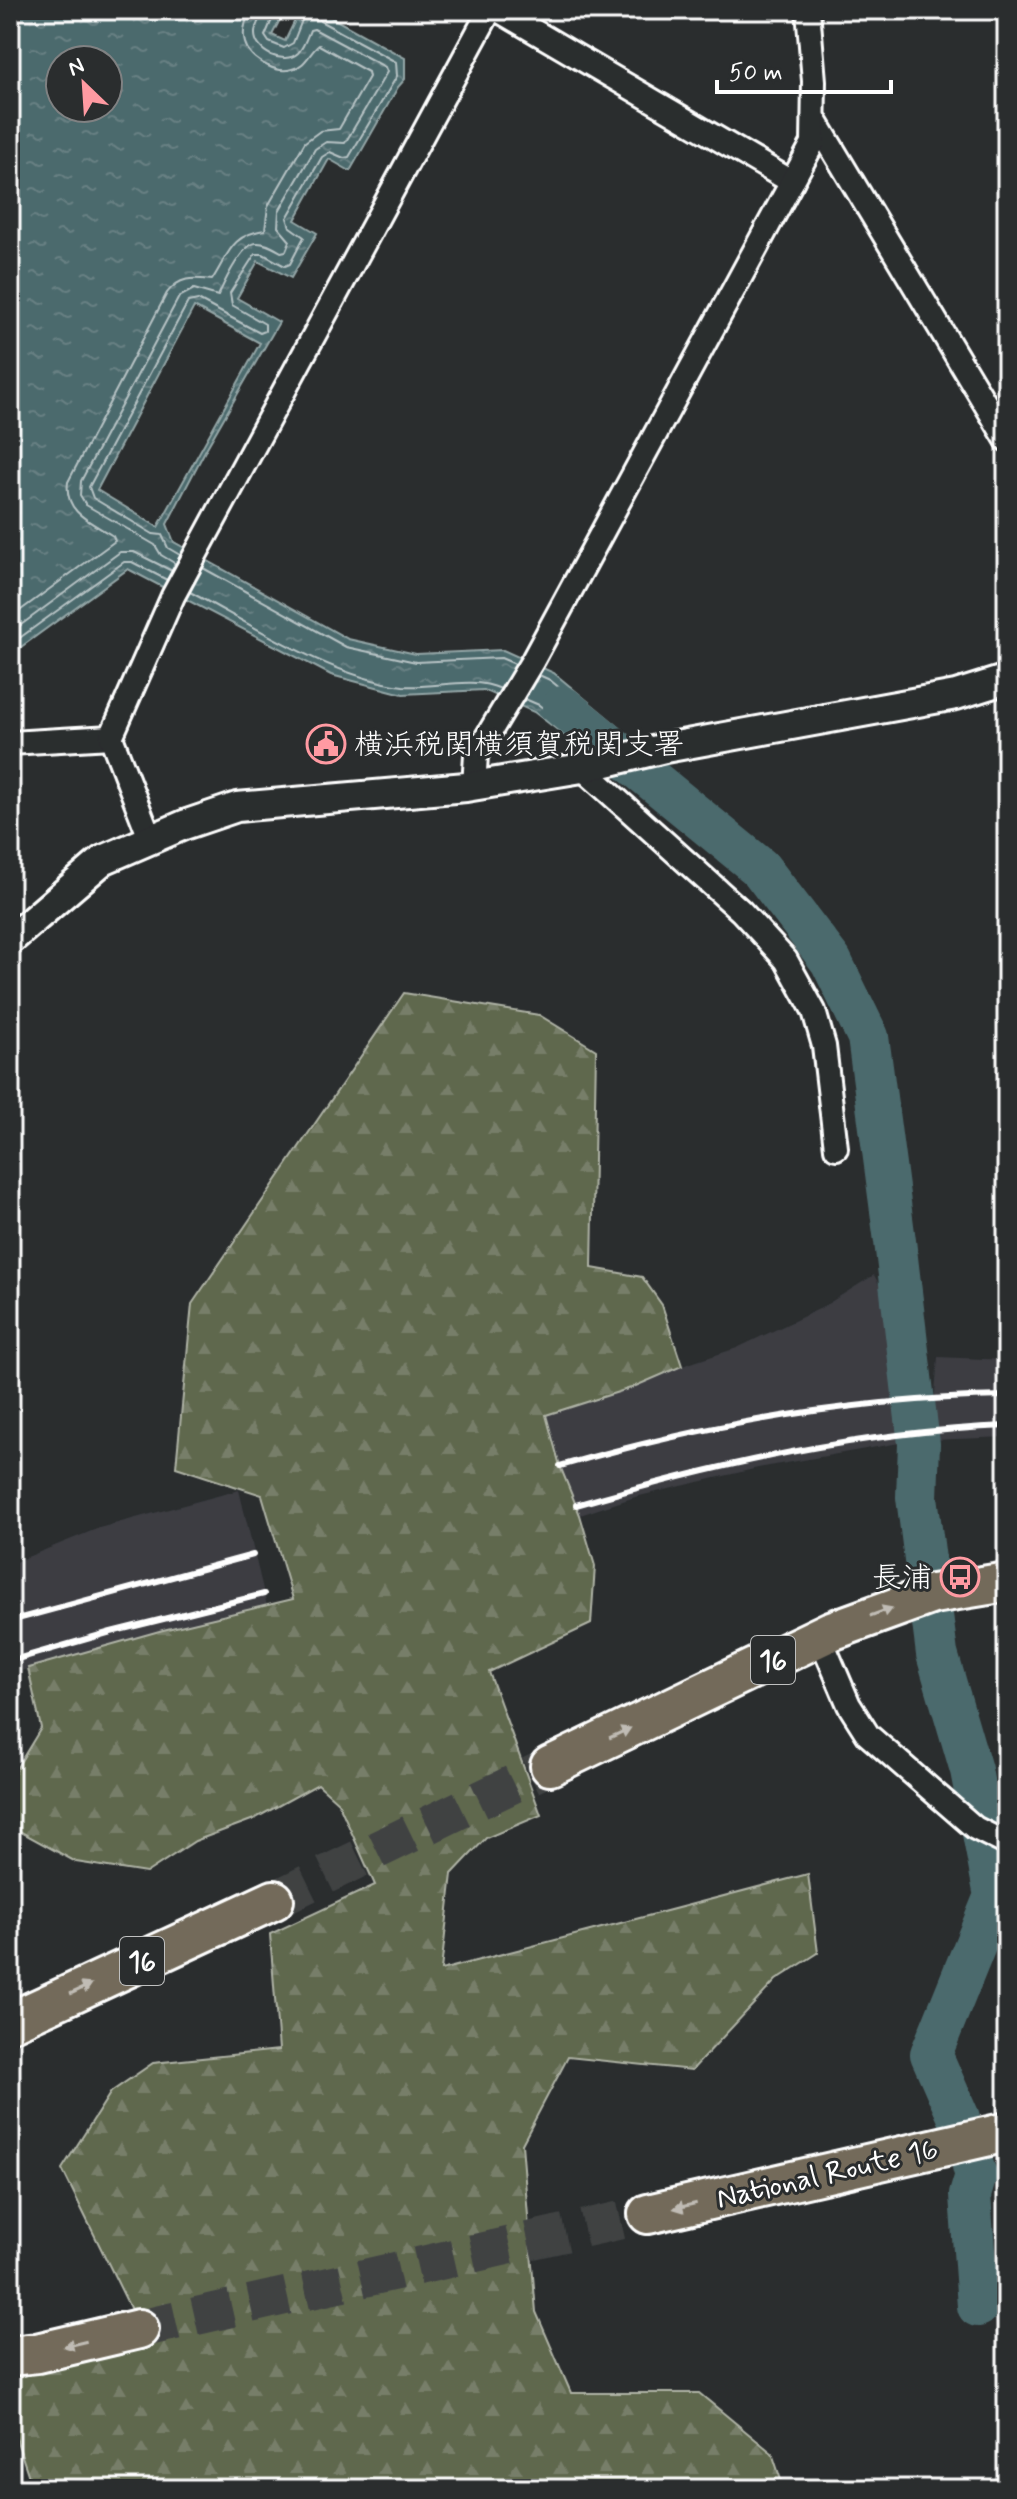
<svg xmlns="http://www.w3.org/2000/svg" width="1017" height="2499" font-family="Mynerve,'Klee One',sans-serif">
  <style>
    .built { fill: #3c3d43 }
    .forest { fill: url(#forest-firs); stroke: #afb3a6; stroke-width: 2 }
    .water { fill: url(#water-ripples); stroke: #94a6a7; stroke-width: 2; fill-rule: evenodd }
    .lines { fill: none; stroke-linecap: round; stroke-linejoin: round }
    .shore { stroke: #b7c3c5; stroke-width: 2 }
    .river { stroke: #4c6a6d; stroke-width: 42 }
    .trunk-tunnel { stroke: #3f4243; stroke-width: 38; stroke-dasharray: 38 19; stroke-linecap: butt }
    .minor-casing { stroke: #fff; stroke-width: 28 }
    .tertiary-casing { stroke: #fff; stroke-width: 34 }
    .trunk-casing { stroke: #fff; stroke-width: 44 }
    .minor { stroke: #2a2d2e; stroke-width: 22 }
    .tertiary { stroke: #2a2d2e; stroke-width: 28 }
    .trunk { stroke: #736b5a; stroke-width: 38 }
    .rail { stroke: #fff; stroke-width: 6 }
    .oneway { fill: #c0bcb5 }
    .labels { text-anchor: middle; stroke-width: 6; stroke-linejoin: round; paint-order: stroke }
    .shield { fill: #2a2d2e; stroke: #bfc0c0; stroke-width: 2 }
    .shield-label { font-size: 28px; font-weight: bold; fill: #fff }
    .poi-label { font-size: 30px; fill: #fff; stroke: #2a2d2e; text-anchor: start }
    .street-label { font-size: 30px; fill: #fff; stroke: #2a2d2e }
  </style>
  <defs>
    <pattern id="forest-firs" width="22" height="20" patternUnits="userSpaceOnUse" patternTransform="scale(2)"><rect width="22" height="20" fill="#5f674e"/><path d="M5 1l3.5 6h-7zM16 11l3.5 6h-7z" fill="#777e69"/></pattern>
    <pattern id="water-ripples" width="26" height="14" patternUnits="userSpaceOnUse" patternTransform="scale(2)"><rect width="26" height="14" fill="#4c6a6d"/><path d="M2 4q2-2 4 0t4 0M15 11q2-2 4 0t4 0" fill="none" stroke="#678083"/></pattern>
  </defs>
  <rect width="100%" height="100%" fill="#2a2d2e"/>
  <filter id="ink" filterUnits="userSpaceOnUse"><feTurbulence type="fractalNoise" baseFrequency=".0125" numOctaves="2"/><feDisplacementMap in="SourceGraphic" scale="16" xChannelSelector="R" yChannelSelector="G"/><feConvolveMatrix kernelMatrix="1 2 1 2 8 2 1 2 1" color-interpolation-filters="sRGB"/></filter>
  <g filter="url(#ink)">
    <g class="built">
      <polygon points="874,1275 892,1308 900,1357 899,1401 905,1442 758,1468 635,1497 580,1515 560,1466 546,1415 631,1388 682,1366 737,1348 821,1308"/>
      <polygon points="938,1357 1007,1360 1007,1437 931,1440"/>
      <polygon points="239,1490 267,1606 163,1630 10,1674 10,1564 99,1528"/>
    </g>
    <polygon class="forest" points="404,993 539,1015 596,1050 592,1268 642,1277 662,1305 682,1366 631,1388 546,1415 560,1466 580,1515 595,1566 591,1624 489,1672 541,1815 486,1838 452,1874 441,1970 808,1874 818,1953 776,1980 692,2070 568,2057 522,2144 536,2312 571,2393 699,2393 772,2453 784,2489 33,2489 10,2420 10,2382 138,2324 62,2169 111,2092 153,2063 279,2050 270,1934 375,1885 338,1802 318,1784 254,1819 195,1841 146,1873 76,1862 10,1826 10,1779 41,1728 28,1668 163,1630 293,1599 262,1495 176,1467 192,1304"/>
    <path class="water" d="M10,10H285L272,35L285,41L300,10H318L405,58V79L398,87L350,171L329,159L295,220L317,233L291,278L258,261L237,298L279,322L206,449L167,524L174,542L348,639L416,654L503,650L554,673L630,736L581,748L534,712L484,690L403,694L331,675L128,569L10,655ZM60,60H108V108H60ZM194,307L260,343L158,527L97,490Z"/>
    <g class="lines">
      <g class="shore">
        <polyline points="276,10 265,36 269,42 284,48 293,43 306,10"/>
        <polyline points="180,555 168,548 162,535 153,534 93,498 89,487 188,302 198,300 260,333 265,331 265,324 232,305 230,293 255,254 263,254 285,266 290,264 304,237 290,227 287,218 322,157 330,152 344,158 349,157 397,76 396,62 320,21 316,10"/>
        <path d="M176,564L161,555L155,545L86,505L80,495L81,481L179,297L194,289L218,296C224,283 241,245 256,243C265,242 274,248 281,252L286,251L290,241L278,227L279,211L315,149L326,142L345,143L387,72L385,67L314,29L310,30C307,37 304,47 298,53C284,66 254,52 255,33C255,25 261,17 264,10"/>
        <polyline points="203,568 346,647 416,662 501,658 515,664"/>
        <path d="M190,592C252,625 333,678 403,686C436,689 470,675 501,689"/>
        <path d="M10,618L115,541L113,536C91,522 64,513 68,482L167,293C180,276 193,278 212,280C229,254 230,235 265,230L268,206L305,142L320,131L339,129L369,77L368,72L319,45C309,53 306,66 292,69C283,72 276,70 268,66C242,54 238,34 251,10"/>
        <polyline points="10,633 120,552 134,552 172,571"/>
        <polyline points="10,645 124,562 132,562 167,580"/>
        <polyline points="525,699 539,705 582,739 608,732 607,727 550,680 539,675"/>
      </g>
      <g class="river">
        <polyline points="563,707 760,868 831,961 868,1037 895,1241 919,1444 917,1497 937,1654 971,1770 995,1896 931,2054 959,2118"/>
        <polyline points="973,2166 976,2175 970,2195 978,2306"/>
      </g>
      <g class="trunk-tunnel">
        <polyline points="274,1900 550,1766"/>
        <polyline points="139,2329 648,2214"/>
      </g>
      <g class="minor-casing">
        <g id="minor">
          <polyline points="498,10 792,182"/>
          <polyline points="814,118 1007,440"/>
          <polyline points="10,743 111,737"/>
          <polyline points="582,768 741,911 786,960 814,1011 824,1046 836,1148"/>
          <polyline points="474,786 476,755 533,660 813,143 814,81 808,10"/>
          <polyline points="150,838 111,737 173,596 490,10"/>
          <polyline points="820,1637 849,1705 868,1735 975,1828 1007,1844"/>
        </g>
      </g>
      <g class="tertiary-casing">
        <polyline id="tertiary" points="10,940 103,860 184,825 237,807 466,787 582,768 665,748 956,695 1007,679"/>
      </g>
      <g class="trunk-casing">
        <g id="trunk">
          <polyline points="550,1766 831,1631 933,1594 1007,1582"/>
          <polyline points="10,2022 274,1900"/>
          <polyline points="648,2214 1007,2132"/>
          <polyline points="10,2356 37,2353 139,2329"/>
        </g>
      </g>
      <use href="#minor" class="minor"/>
      <use href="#tertiary" class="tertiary"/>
      <use href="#trunk" class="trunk"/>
      <g class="rail">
        <path d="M560,1466C706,1424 856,1398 1007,1396"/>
        <path d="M576,1505C719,1464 858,1432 1007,1426"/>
        <polyline points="10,1621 253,1555"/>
        <polyline points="10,1661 111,1632 264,1594"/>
      </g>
    </g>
    <defs><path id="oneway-solid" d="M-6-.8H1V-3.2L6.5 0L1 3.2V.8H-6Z" transform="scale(2)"/></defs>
    <g class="oneway">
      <use href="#oneway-solid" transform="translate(881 1612) rotate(-20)"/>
      <use href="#oneway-solid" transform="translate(620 1733) rotate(-25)"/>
      <use href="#oneway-solid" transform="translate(81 1989) rotate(-25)"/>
      <use href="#oneway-solid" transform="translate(685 2206) rotate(167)"/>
      <use href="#oneway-solid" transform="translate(75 2344) rotate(167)"/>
    </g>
  </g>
  <defs>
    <g id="civic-ring" transform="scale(2)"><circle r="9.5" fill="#2a2d2e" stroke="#ff9aa2" stroke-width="1.5"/><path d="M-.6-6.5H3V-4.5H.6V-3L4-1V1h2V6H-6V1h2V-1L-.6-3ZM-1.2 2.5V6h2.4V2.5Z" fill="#ff9aa2"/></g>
    <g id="bus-ring" transform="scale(2)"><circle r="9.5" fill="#2a2d2e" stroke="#ff9aa2" stroke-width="1.5"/><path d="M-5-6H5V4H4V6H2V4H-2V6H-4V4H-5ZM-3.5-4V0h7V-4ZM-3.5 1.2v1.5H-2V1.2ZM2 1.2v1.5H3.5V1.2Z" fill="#ff9aa2"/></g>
  </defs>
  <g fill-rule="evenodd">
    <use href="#civic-ring" x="326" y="744"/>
    <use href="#bus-ring" x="960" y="1577"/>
  </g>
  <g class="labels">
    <g class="shield">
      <rect x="751" y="1636" width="44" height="48" rx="6"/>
      <rect x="120" y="1937" width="44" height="48" rx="6"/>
    </g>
    <g class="shield-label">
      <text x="773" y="1670">16</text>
      <text x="142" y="1971">16</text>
    </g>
    <g class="poi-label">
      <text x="354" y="754">横浜税関横須賀税関支署</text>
      <text x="932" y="1587" text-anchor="end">長浦</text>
    </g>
    <g class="street-label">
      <text transform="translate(827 2173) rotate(-13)" y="10">National Route 16</text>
    </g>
  </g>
  <rect width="1017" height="2499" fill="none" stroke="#2a2d2e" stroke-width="40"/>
  <rect x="20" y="20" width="977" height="2459" fill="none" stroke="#fff" stroke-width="3" filter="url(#ink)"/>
  <g transform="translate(84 84) rotate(335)"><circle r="38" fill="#2a2d2e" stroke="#7f8182" stroke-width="2"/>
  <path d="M0-6L14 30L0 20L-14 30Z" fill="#ff9aa2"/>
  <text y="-12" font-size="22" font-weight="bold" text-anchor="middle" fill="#ffffff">N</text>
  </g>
  <path d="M717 80v12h174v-12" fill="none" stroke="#ffffff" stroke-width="4"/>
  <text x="729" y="80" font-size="24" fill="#ffffff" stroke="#2a2d2e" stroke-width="6" paint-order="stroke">50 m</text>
</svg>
